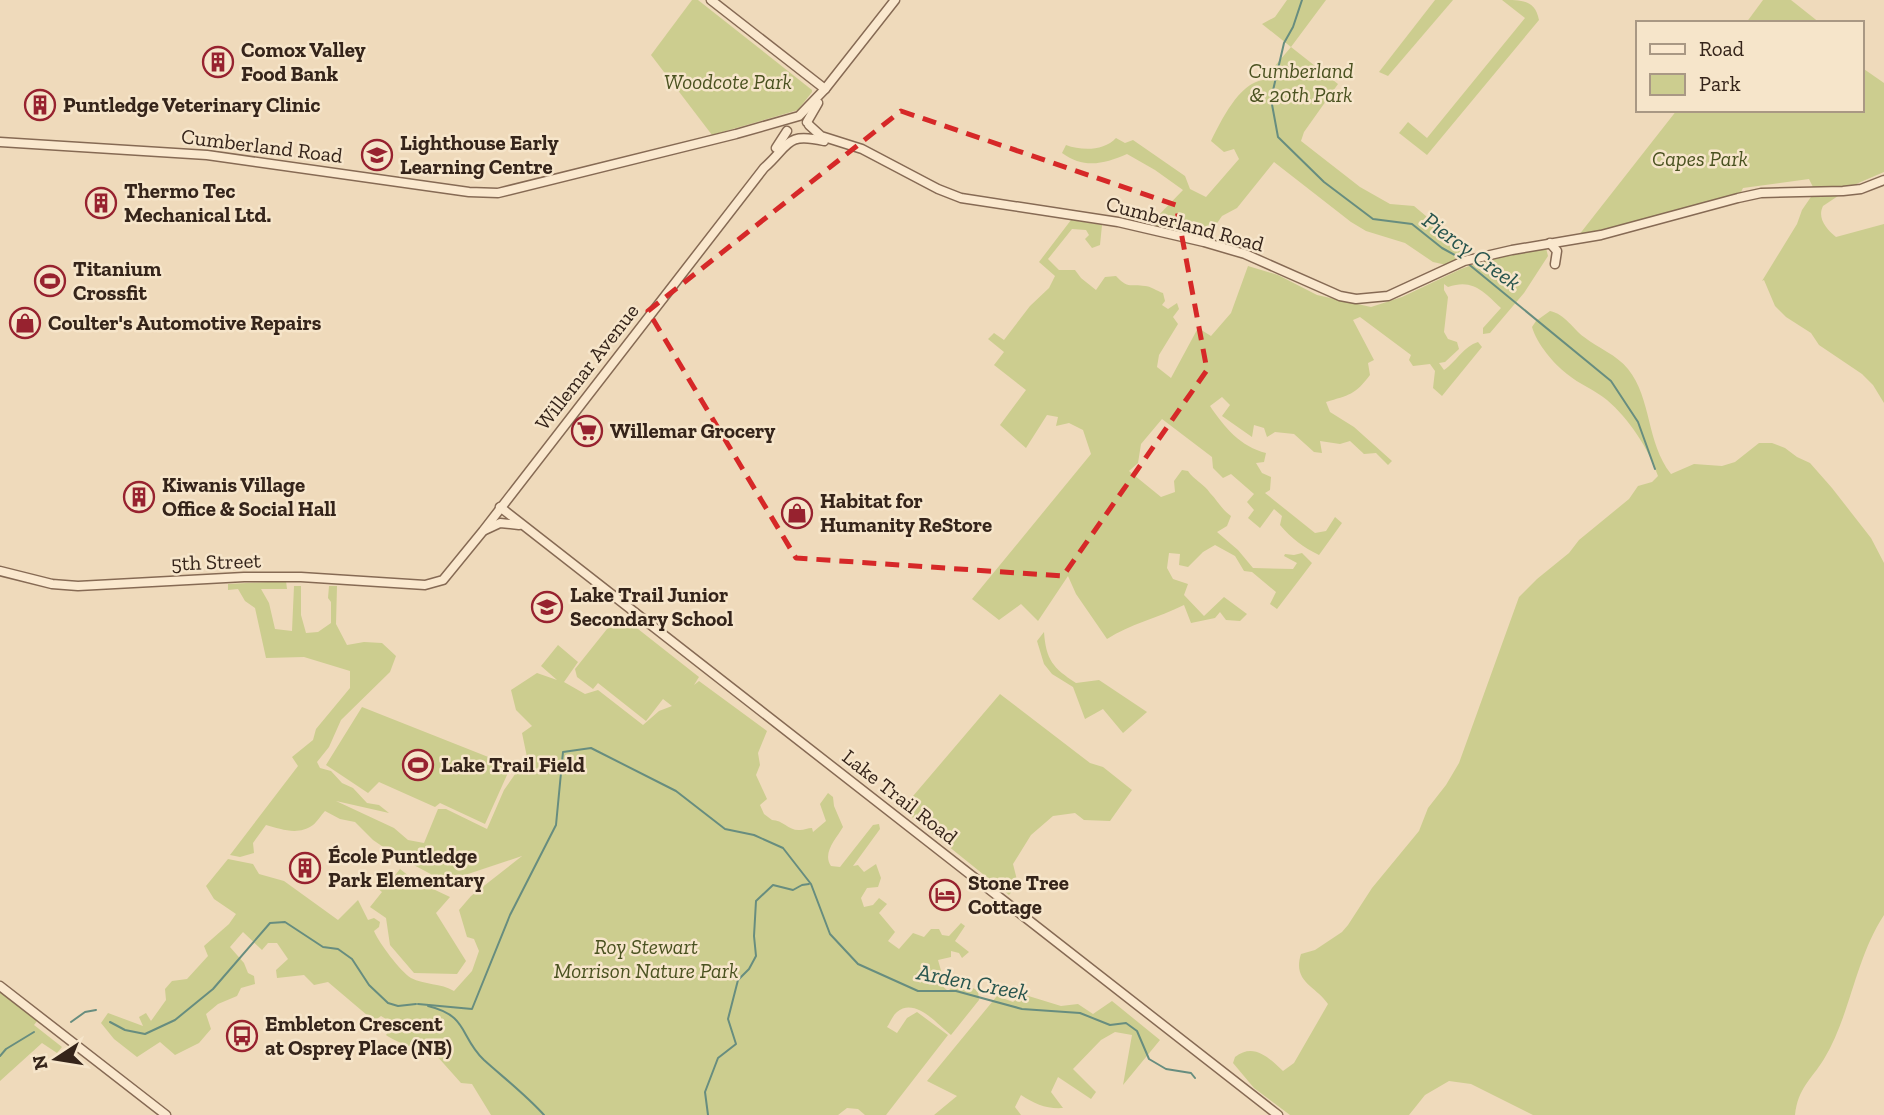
<svg xmlns="http://www.w3.org/2000/svg" width="1884" height="1115" font-family="'Zilla Slab',serif">
  <style>
    .green { fill: #cccd8f }
    .lines { fill: none; stroke-linecap: round; stroke-linejoin: round }
    .stream { stroke: #678d7f; stroke-width: 2 }
    .tertiary-casing { stroke: #866a54; stroke-width: 11 }
    .tertiary { stroke: #fae8ce; stroke-width: 8 }
    .marked { fill: none; stroke: #d62828; stroke-width: 5; stroke-dasharray: 14 9; stroke-linejoin: round }
    .labels { text-anchor: middle; stroke-width: 5; stroke-linejoin: round; paint-order: stroke }
    .poi-label { font-size: 21px; font-weight: bold; fill: #35241a; stroke: #f6e5ca; text-anchor: start }
    .park-label { font-size: 21px; font-style: italic; fill: #4a5220; stroke: #f6e5ca }
    .street-label { font-size: 21px; fill: #35241a; stroke: #f6e5ca }
    .water-label { font-size: 23px; font-style: italic; fill: #28554e; stroke: #f6e5ca }
  </style>
  <rect width="100%" height="100%" fill="#efdabb"/>
  <g class="green">
    <polygon points="692,0 698,0 812,90 812,92 798,110 712,135 651,55"/>
    <path d="M1287,0H1326L1291,47L1338,84L1304,132L1301,141L1360,187L1390,204L1414,206L1476,258L1451,266L1433,262L1405,243L1366,231L1351,222L1274,162L1237,208L1222,216L1204,242L1154,231L1155,219L1183,190L1155,170L1127,154C1104,164 1084,169 1062,153L1066,145C1082,151 1104,151 1116,138L1125,143L1133,140L1185,176L1190,189L1206,197L1239,159L1234,149L1224,152L1211,141C1221,121 1239,83 1263,80L1291,47L1262,24L1275,17Z"/>
    <polygon points="1435,0 1453,0 1388,76 1379,72"/>
    <path d="M1502,0C1523,0 1535,0 1539,20L1427,155L1399,133L1408,122L1427,138L1525,18Z"/>
    <polygon points="1763,0 1791,0 1820,23 1746,23"/>
    <path d="M1861,67L1884,83V172L1856,184L1823,206C1817,218 1826,229 1836,237L1884,224V403L1873,385L1862,374L1819,345L1811,333L1786,317L1775,306L1764,280L1762,281L1797,224L1802,210L1815,191L1809,179L1743,188L1738,198L1575,240L1677,110H1861Z"/>
    <path d="M1071,220L1102,225L1100,245L1092,248L1085,239L1089,235L1086,230L1072,229L1048,259L1059,270H1075L1081,278L1096,290L1105,277L1116,276C1129,290 1130,283 1145,286C1150,286 1157,291 1163,293L1165,301L1162,305L1168,309L1177,303L1179,309L1173,317L1178,324L1159,355L1157,367L1171,378L1198,328L1211,336L1231,313L1248,266L1278,275L1317,295L1371,307L1402,297L1461,269L1494,257L1546,248L1548,256L1524,293L1490,333L1483,334V328L1501,308C1484,292 1473,278 1448,287L1444,284V290L1448,297L1444,332L1448,339L1457,342L1459,349L1445,362L1439,363L1444,370C1456,362 1464,346 1478,342L1482,347L1442,396L1433,388L1435,371L1430,364L1413,366L1409,360L1411,355L1360,317L1353,320L1374,360L1368,363L1370,375C1355,395 1349,395 1326,402L1330,412L1354,427L1392,461L1388,465L1376,453L1364,454L1350,441L1340,444L1320,441L1322,453L1314,452L1294,434L1275,432L1267,437L1264,428L1254,425L1252,437L1222,416L1230,405L1222,397L1210,406C1224,427 1241,447 1266,453L1264,462L1256,463L1262,473L1271,477L1270,490L1265,493L1315,533L1326,531L1335,517L1342,523L1319,555C1303,547 1292,539 1280,525L1282,516L1274,509L1260,528L1248,518L1254,510L1247,502L1254,494L1231,474L1223,478L1213,468L1212,457L1162,419L1141,444L1138,463L1129,471L1161,497L1175,492L1174,481L1182,470L1188,471C1194,480 1204,484 1210,493C1218,501 1221,509 1231,516L1227,526L1217,532L1238,550L1253,568L1293,569L1297,563L1284,556L1285,554L1294,555L1302,553L1312,563L1277,609L1270,604L1276,592L1252,572L1244,571L1235,556L1215,545L1203,552L1188,567L1179,565L1180,554L1169,553L1167,568L1173,579L1188,584L1184,595L1204,616L1224,597L1247,614L1240,621L1226,620L1220,612L1215,618L1191,623L1184,605C1158,618 1130,624 1107,639L1076,594L1068,576L1038,621L1021,604L999,620L972,599L1091,454L1083,430L1069,423L1056,426L1058,417L1047,415L1026,448L1000,425L1026,390L994,365L1004,352L988,339L994,333L1004,340L1030,306L1049,288L1055,276L1039,262Z"/>
    <path d="M1550,311C1565,314 1573,329 1584,337C1598,348 1617,355 1628,369C1652,399 1646,442 1671,474L1694,464L1722,466L1735,462L1759,443H1772L1785,448L1797,457L1810,463L1832,488L1871,538L1884,563V915C1855,959 1851,1014 1824,1059C1811,1080 1798,1088 1795,1115H1533L1471,1084L1449,1081L1425,1095L1409,1115H1290L1254,1088L1233,1063L1235,1057C1254,1042 1269,1058 1283,1071L1294,1063L1328,1004C1316,986 1292,982 1301,954L1315,950L1342,932L1348,925L1372,888L1419,831L1428,808L1446,785L1459,763L1519,597L1537,579L1569,553L1579,540L1629,499L1638,486L1652,482L1658,476C1649,449 1629,419 1607,400C1595,390 1579,384 1567,374C1553,363 1537,344 1532,327L1536,321Z"/>
    <path d="M286,581L287,589H261L269,603L275,629L292,631L294,586H301V615L306,633L318,632L331,623V602L328,598L329,586H337L336,624L347,645L364,642L382,643L396,656L390,672L341,720L329,747L317,762L320,768L331,771L342,783L353,788L367,803L379,805L389,813L336,801L394,828L408,840L424,843L438,809H446L487,829L504,790L527,757L522,733L532,726L516,710L511,690L537,673L557,680L541,666L558,645L578,662L564,682L585,694L598,690L643,725L659,711L672,706L663,699L646,721L598,683L593,689L577,677L575,669L619,614L699,677L694,685L699,681L767,731L758,753L760,765L756,775L767,799L760,805L764,814L772,820C783,820 789,831 800,830C804,830 808,828 812,828L813,832L826,821L820,804L828,793L833,797L834,806L843,827C836,839 822,853 831,866L840,867L873,825L879,824L880,829L853,866L858,865L864,872L876,864L881,878L878,887L867,888L861,898L864,907L873,905L879,898L887,904L879,913L895,932L888,941L899,949L913,933L924,937L931,929H939L942,935L949,936L961,923L965,926L955,941L969,952L962,958L959,953L951,951V957L938,960L942,974L938,982L948,991L959,980L978,991L979,1000L951,1035C937,1024 915,997 897,1012C893,1015 890,1023 887,1027L897,1033L907,1018L917,1012L948,1035L886,1115H865L858,1109L847,1108L838,1115H491L472,1084L461,1083L436,1055C425,1053 394,1041 386,1035L394,1024L381,1016L374,1021L328,982L314,985L304,975L277,978L276,970L288,959L277,943H268L262,950L243,932L230,947L244,963L248,973L254,976L255,984L241,988L237,996L218,1004L206,1014L211,1029L199,1043L175,1055L160,1042L137,1057L114,1039L101,1023L108,1013L143,1026L139,1017L146,1013L151,1021L166,1000L165,989L172,981L187,979L208,956L204,946L229,924L236,914L214,899L206,886L228,859L253,864L259,874L284,881L338,920L358,900L368,920L374,918L380,922L379,927L374,931C379,943 400,971 411,978C424,985 441,983 454,991L472,971L479,951L474,939L467,937L459,910L471,896L522,856L456,878L440,879L395,855L373,840L355,822L340,819L325,811C321,815 317,822 313,825C298,836 281,829 266,825L253,843L254,853L240,857L230,855L298,766L292,757L313,740L316,729L350,688V671L304,657L266,658L255,608L245,601L238,589L228,590V584Z"/>
    <path d="M1044,632C1046,660 1053,668 1076,683L1099,680L1147,712L1123,733L1103,709L1085,719L1073,687L1052,674L1044,664L1037,641Z"/>
    <polygon points="1000,694 1090,763 1103,767 1132,790 1110,821 1084,820 1075,813 1053,816 1031,835 1013,864 1018,884 1009,895 902,809"/>
    <polygon points="362,707 511,766 485,824 440,803 435,807 379,782 368,793 326,765"/>
    <polygon points="400,869 414,880 450,897 436,913 466,961 457,974 414,973 390,945 386,918 370,907 382,892 376,887 382,878 389,883"/>
    <polygon points="0,986 40,1017 34,1025 62,1047 57,1053 42,1043 0,1081"/>
    <path d="M1022,994L1061,1006L1078,1004L1093,1014L1112,1001L1160,1040L1123,1085L1132,1035L1115,1032L1101,1040L1073,1069L1096,1092L1091,1099L1058,1077L1051,1092L1063,1108C1046,1109 1035,1104 1021,1095L1015,1107L1021,1115H934L957,1096L927,1081L997,996L1013,1002Z"/>
  </g>
  <g class="lines">
    <g class="stream">
      <polyline points="1302,0 1293,27 1284,43 1271,99 1278,137 1324,182 1373,219 1412,224 1442,248 1462,259"/>
      <polyline points="1466,262 1611,381 1638,422 1655,469"/>
      <polyline points="418,1004 472,1009 510,915 556,825 563,752 591,748 676,791 725,829 754,835 783,848 811,884 830,934 858,964 918,991 956,991 1022,1009 1080,1013 1110,1025 1126,1023 1137,1031 1149,1059 1166,1069 1191,1073 1195,1078"/>
      <path d="M428,1006C469,1016 459,1036 484,1060C504,1078 526,1095 544,1115"/>
      <polyline points="71,1022 85,1012 96,1010"/>
      <polyline points="110,1022 125,1030 145,1034 175,1020 213,989 270,923 285,922 323,947 338,949 352,959 369,985 388,1003 398,1006 416,1004"/>
      <polyline points="0,1056 6,1049 34,1032"/>
      <polyline points="708,1115 705,1092 718,1058 736,1044 728,1019 738,980 749,969 756,956 754,936 756,901 773,885 793,890 802,885 809,884"/>
    </g>
    <g class="tertiary-casing">
      <g id="tertiary">
        <polyline points="711,0 825,89"/>
        <polyline points="807,122 818,103"/>
        <polyline points="809,125 821,136 862,149 938,189 961,198 1118,222 1204,242 1245,254 1340,296 1356,299 1388,296 1464,261 1512,250 1601,235 1738,198 1761,193 1843,191 1861,189 1884,180"/>
        <polyline points="0,142 207,155 469,192 498,193 736,134 799,116 825,89 895,0"/>
        <polyline points="776,148 787,131"/>
        <polyline points="1550,243 1557,251 1555,264"/>
        <polyline points="500,507 1278,1115"/>
        <polyline points="485,530 500,523 519,525"/>
        <path d="M0,571L52,584L78,586L244,577H301L425,585L443,580L483,531L764,168C790,145 785,132 824,141"/>
        <polyline points="0,986 166,1115"/>
      </g>
    </g>
    <use href="#tertiary" class="tertiary"/>
  </g>
  <path class="marked" d="M901,111L1176,205L1207,370L1063,576L796,558L648,311Z"/>
  <defs>
    <g id="building-ring" transform="scale(1.575)"><circle r="9.5" fill="#f6e5ca" stroke="#97222f" stroke-width="1.5"/><path d="M-4-6H4V6H1V3H-1V6H-4ZM-2.5-4.3h1.7v1.8h-1.7ZM.8-4.3h1.7v1.8H.8ZM-2.5-1h1.7V.8h-1.7ZM.8-1h1.7V.8H.8Z" fill="#97222f"/></g>
    <g id="school-ring" transform="scale(1.575)"><circle r="9.5" fill="#f6e5ca" stroke="#97222f" stroke-width="1.5"/><path d="M0-5L7-2L0 1L-7-2ZM-4 1L0 2.5L4 1V4Q0 6-4 4Z" fill="#97222f"/></g>
    <g id="stadium-ring" transform="scale(1.575)"><circle r="9.5" fill="#f6e5ca" stroke="#97222f" stroke-width="1.5"/><path d="M0-5a6.5 5 0 1 0 0 10a6.5 5 0 1 0 0-10ZM-3.5-1.8h7v3.6h-7Z" fill="#97222f"/></g>
    <g id="shop-ring" transform="scale(1.575)"><circle r="9.5" fill="#f6e5ca" stroke="#97222f" stroke-width="1.5"/><path d="M-5-2.5h2.3a2.7 3.5 0 0 1 5.4 0H5L5.5 6h-11ZM-1.5-2.5h3a1.5 2.3 0 0 0-3 0Z" fill="#97222f"/></g>
    <g id="supermarket-ring" transform="scale(1.575)"><circle r="9.5" fill="#f6e5ca" stroke="#97222f" stroke-width="1.5"/><path d="M-6-5.5h2.5l.6 2H6L4.5 2H-2.5L-4.4-4H-6ZM-1.5 3.2a1.3 1.3 0 1 0 .1 0ZM3 3.2a1.3 1.3 0 1 0 .1 0Z" fill="#97222f"/></g>
    <g id="hotel-ring" transform="scale(1.575)"><circle r="9.5" fill="#f6e5ca" stroke="#97222f" stroke-width="1.5"/><path d="M-6-4.5h1.5V1H6V5H4.5V3h-9V5H-6ZM-4 0a1.8 1.8 0 1 1 3.6 0ZM.5 0V-2.5h3Q6-2.5 6 0Z" fill="#97222f"/></g>
    <g id="bus-ring" transform="scale(1.575)"><circle r="9.5" fill="#f6e5ca" stroke="#97222f" stroke-width="1.5"/><path d="M-5-6H5V4H4V6H2V4H-2V6H-4V4H-5ZM-3.5-4V0h7V-4ZM-3.5 1.2v1.5H-2V1.2ZM2 1.2v1.5H3.5V1.2Z" fill="#97222f"/></g>
  </defs>
  <g fill-rule="evenodd">
    <use href="#building-ring" x="218" y="62"/>
    <use href="#building-ring" x="40" y="105"/>
    <use href="#school-ring" x="377" y="155"/>
    <use href="#building-ring" x="101" y="203"/>
    <use href="#stadium-ring" x="50" y="281"/>
    <use href="#shop-ring" x="25" y="323"/>
    <use href="#supermarket-ring" x="587" y="431"/>
    <use href="#building-ring" x="139" y="497"/>
    <use href="#shop-ring" x="797" y="513"/>
    <use href="#school-ring" x="547" y="607"/>
    <use href="#stadium-ring" x="418" y="765"/>
    <use href="#building-ring" x="305" y="868"/>
    <use href="#hotel-ring" x="945" y="895"/>
    <use href="#bus-ring" x="242" y="1036"/>
  </g>
  <g class="labels">
    <g class="poi-label">
      <text x="241" y="57">Comox Valley<tspan x="241" dy="24">Food Bank</tspan></text>
      <text x="63" y="112">Puntledge Veterinary Clinic</text>
      <text x="400" y="150">Lighthouse Early<tspan x="400" dy="24">Learning Centre</tspan></text>
      <text x="124" y="198">Thermo Tec<tspan x="124" dy="24">Mechanical Ltd.</tspan></text>
      <text x="73" y="276">Titanium<tspan x="73" dy="24">Crossfit</tspan></text>
      <text x="48" y="330">Coulter's Automotive Repairs</text>
      <text x="610" y="438">Willemar Grocery</text>
      <text x="162" y="492">Kiwanis Village<tspan x="162" dy="24">Office &amp; Social Hall</tspan></text>
      <text x="820" y="508">Habitat for<tspan x="820" dy="24">Humanity ReStore</tspan></text>
      <text x="570" y="602">Lake Trail Junior<tspan x="570" dy="24">Secondary School</tspan></text>
      <text x="441" y="772">Lake Trail Field</text>
      <text x="328" y="863">École Puntledge<tspan x="328" dy="24">Park Elementary</tspan></text>
      <text x="968" y="890">Stone Tree<tspan x="968" dy="24">Cottage</tspan></text>
      <text x="265" y="1031">Embleton Crescent<tspan x="265" dy="24">at Osprey Place (NB)</tspan></text>
    </g>
    <g class="park-label">
      <text x="1301" y="78">Cumberland<tspan x="1301" dy="24">&amp; 20th Park</tspan></text>
      <text x="728" y="89">Woodcote Park</text>
      <text x="1700" y="166">Capes Park</text>
      <text x="646" y="954">Roy Stewart<tspan x="646" dy="24">Morrison Nature Park</tspan></text>
    </g>
    <g class="street-label">
      <text transform="translate(262 146) rotate(7)" y="7">Cumberland Road</text>
      <text transform="translate(1185 224) rotate(15)" y="7">Cumberland Road</text>
      <text transform="translate(587 367) rotate(-52)" y="7">Willemar Avenue</text>
      <text transform="translate(216 562) rotate(-2)" y="7">5th Street</text>
      <text transform="translate(900 797) rotate(38)" y="7">Lake Trail Road</text>
    </g>
    <g class="water-label">
      <text transform="translate(1472 251) rotate(36)" y="8">Piercy Creek</text>
      <text transform="translate(973 982) rotate(11)" y="8">Arden Creek</text>
    </g>
  </g>
  <rect x="1636" y="21" width="228" height="91" fill="#f6e5ca" stroke="#a99884" stroke-width="2"/>
  <rect x="1650" y="44" width="35" height="10" fill="#fae8ce" stroke="#a99884" stroke-width="2"/>
  <text x="1699" y="56" font-size="21" fill="#35241a">Road</text>
  <rect x="1650" y="74" width="35" height="21" fill="#cccd8f" stroke="#a99884" stroke-width="2"/>
  <text x="1699" y="91" font-size="21" fill="#35241a">Park</text>
  <g transform="translate(56 1059) rotate(258)" stroke="#f6e5ca" stroke-width="5" paint-order="stroke">
  <path d="M0-5L12 26L0 18L-12 26Z" fill="#35241a"/>
  <text y="-10" font-size="19" font-weight="bold" text-anchor="middle" fill="#35241a">N</text>
  </g>
</svg>
